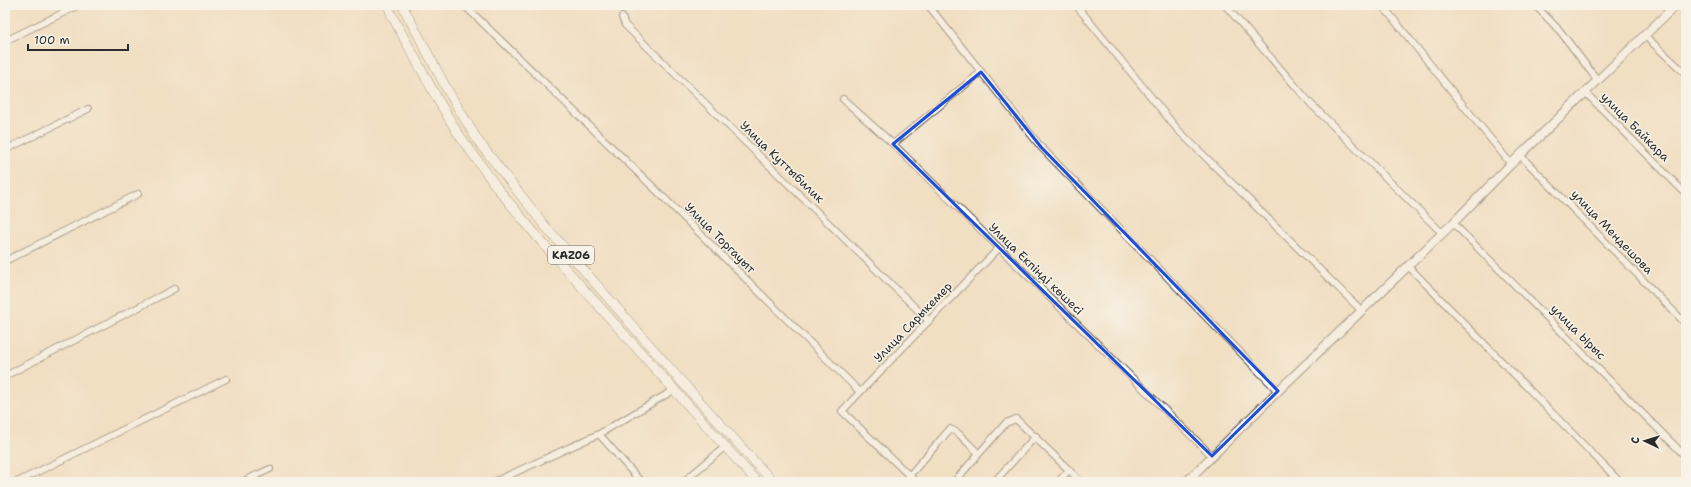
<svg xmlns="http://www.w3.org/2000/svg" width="1691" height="487" font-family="'Shantell Sans',sans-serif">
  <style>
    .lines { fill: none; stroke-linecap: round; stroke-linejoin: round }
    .minor-casing { stroke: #494642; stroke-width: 8 }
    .major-casing { stroke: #494642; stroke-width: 10 }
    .highway-casing { stroke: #494642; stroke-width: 10 }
    .minor { stroke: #fff; stroke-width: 6 }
    .major { stroke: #fff; stroke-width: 8 }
    .highway { stroke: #fff; stroke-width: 9 }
    .marked { fill: none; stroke: #1d4ed8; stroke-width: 3; stroke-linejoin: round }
    .labels { text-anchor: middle; stroke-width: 3; stroke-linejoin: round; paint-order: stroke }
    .shield { fill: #f7f3e8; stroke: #686764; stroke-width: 1 }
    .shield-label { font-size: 11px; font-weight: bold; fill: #2b2b2b }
    .street-label { font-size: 12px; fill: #2b2b2b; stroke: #f7f3e8 }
  </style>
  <rect width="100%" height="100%" fill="#f7f3e8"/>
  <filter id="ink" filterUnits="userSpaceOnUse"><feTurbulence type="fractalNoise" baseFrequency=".025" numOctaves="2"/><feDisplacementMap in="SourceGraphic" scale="8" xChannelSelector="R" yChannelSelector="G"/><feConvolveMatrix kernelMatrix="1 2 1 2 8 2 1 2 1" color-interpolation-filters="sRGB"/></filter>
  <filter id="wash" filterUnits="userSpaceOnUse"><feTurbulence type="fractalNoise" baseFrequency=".012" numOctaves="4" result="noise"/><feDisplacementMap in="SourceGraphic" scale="16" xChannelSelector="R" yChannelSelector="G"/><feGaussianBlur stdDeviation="0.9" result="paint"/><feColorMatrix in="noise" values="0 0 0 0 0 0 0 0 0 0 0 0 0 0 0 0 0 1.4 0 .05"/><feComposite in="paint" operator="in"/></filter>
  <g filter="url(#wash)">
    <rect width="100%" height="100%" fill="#f1dfc2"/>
  </g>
  <g filter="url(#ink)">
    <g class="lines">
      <g class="minor-casing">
        <g id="minor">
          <polyline points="64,5 67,11 79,5"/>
          <polyline points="464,5 653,187 860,392"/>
          <polyline points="928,5 1041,147 1278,391"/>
          <polyline points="1076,5 1178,130 1362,311"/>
          <polyline points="1225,5 1311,104 1442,233"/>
          <polyline points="1382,5 1511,164"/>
          <polyline points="1535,5 1560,31 1598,81"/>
          <polyline points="622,17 625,25 929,321"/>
          <polyline points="1645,36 1686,74"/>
          <polyline points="5,41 67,11"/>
          <polyline points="1586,93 1686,194"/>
          <polyline points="843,99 893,144 1212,456"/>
          <polyline points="893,144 981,72"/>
          <polyline points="5,150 88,109"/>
          <polyline points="1521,156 1686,324"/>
          <polyline points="1453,223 1686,457"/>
          <polyline points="5,261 138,194"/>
          <polyline points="1408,266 1620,482"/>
          <polyline points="5,376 174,289"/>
          <polyline points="599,434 641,482"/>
          <polyline points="1069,470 1081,482"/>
          <polyline points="909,476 950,429 958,433 978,453"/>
          <polyline points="5,481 6,482"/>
          <polyline points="17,482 226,379"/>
          <polyline points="242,482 270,469"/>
          <polyline points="494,482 599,434 674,390"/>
          <polyline points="683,482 726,446"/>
          <polyline points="916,482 842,411 999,248"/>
          <polyline points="954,482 1006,423 1016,419 1069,470 1058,482"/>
          <polyline points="994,482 1036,436"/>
        </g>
      </g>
      <g class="major-casing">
        <polyline id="major" points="1186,482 1278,391 1453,223 1511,164 1676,5"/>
      </g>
      <g class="highway-casing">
        <g id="highway">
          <polyline points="388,5 392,16 438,100 457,132 498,189 545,246 757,482"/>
          <polyline points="402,5 448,91 478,141 545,226 682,382 773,482"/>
        </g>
      </g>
      <use href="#minor" class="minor"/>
      <use href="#major" class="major"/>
      <use href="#highway" class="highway"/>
    </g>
  </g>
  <path d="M0 0H1691V487H0ZM981,72L1041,147L1278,391L1212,456L893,144Z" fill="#f1dfc2" fill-opacity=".55" fill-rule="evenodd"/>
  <path class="marked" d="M981,72L1041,147L1278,391L1212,456L893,144Z"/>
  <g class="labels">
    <rect class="shield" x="548" y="246" width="46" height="18" rx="3"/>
    <g class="shield-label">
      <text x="571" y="259">KАZ06</text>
    </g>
    <g class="street-label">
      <text transform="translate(1635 127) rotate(45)" y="4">улица Байкара</text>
      <text transform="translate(782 162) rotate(44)" y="4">Улица Куттыбилик</text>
      <text transform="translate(1612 232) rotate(46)" y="4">улица Мендешова</text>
      <text transform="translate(720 238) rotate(45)" y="4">Улица Торгауыт</text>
      <text transform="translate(1036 269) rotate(44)" y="4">Улица Екпінді көшесі</text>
      <text transform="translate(913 322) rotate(-46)" y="4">Улица Сарыкемер</text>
      <text transform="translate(1578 332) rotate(45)" y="4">улица Ырыс</text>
    </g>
  </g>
  <rect width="1691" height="487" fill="none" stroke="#f7f3e8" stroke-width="20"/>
  <g transform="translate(1645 441) rotate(274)" stroke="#f7f3e8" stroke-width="3" paint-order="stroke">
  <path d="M0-3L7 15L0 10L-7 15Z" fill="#2b2b2b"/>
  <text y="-6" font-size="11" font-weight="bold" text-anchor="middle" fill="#2b2b2b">С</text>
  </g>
  <path d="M28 44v6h100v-6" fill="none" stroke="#2b2b2b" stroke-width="2"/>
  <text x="34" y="44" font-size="12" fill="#2b2b2b" stroke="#f7f3e8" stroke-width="3" paint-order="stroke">100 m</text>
</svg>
